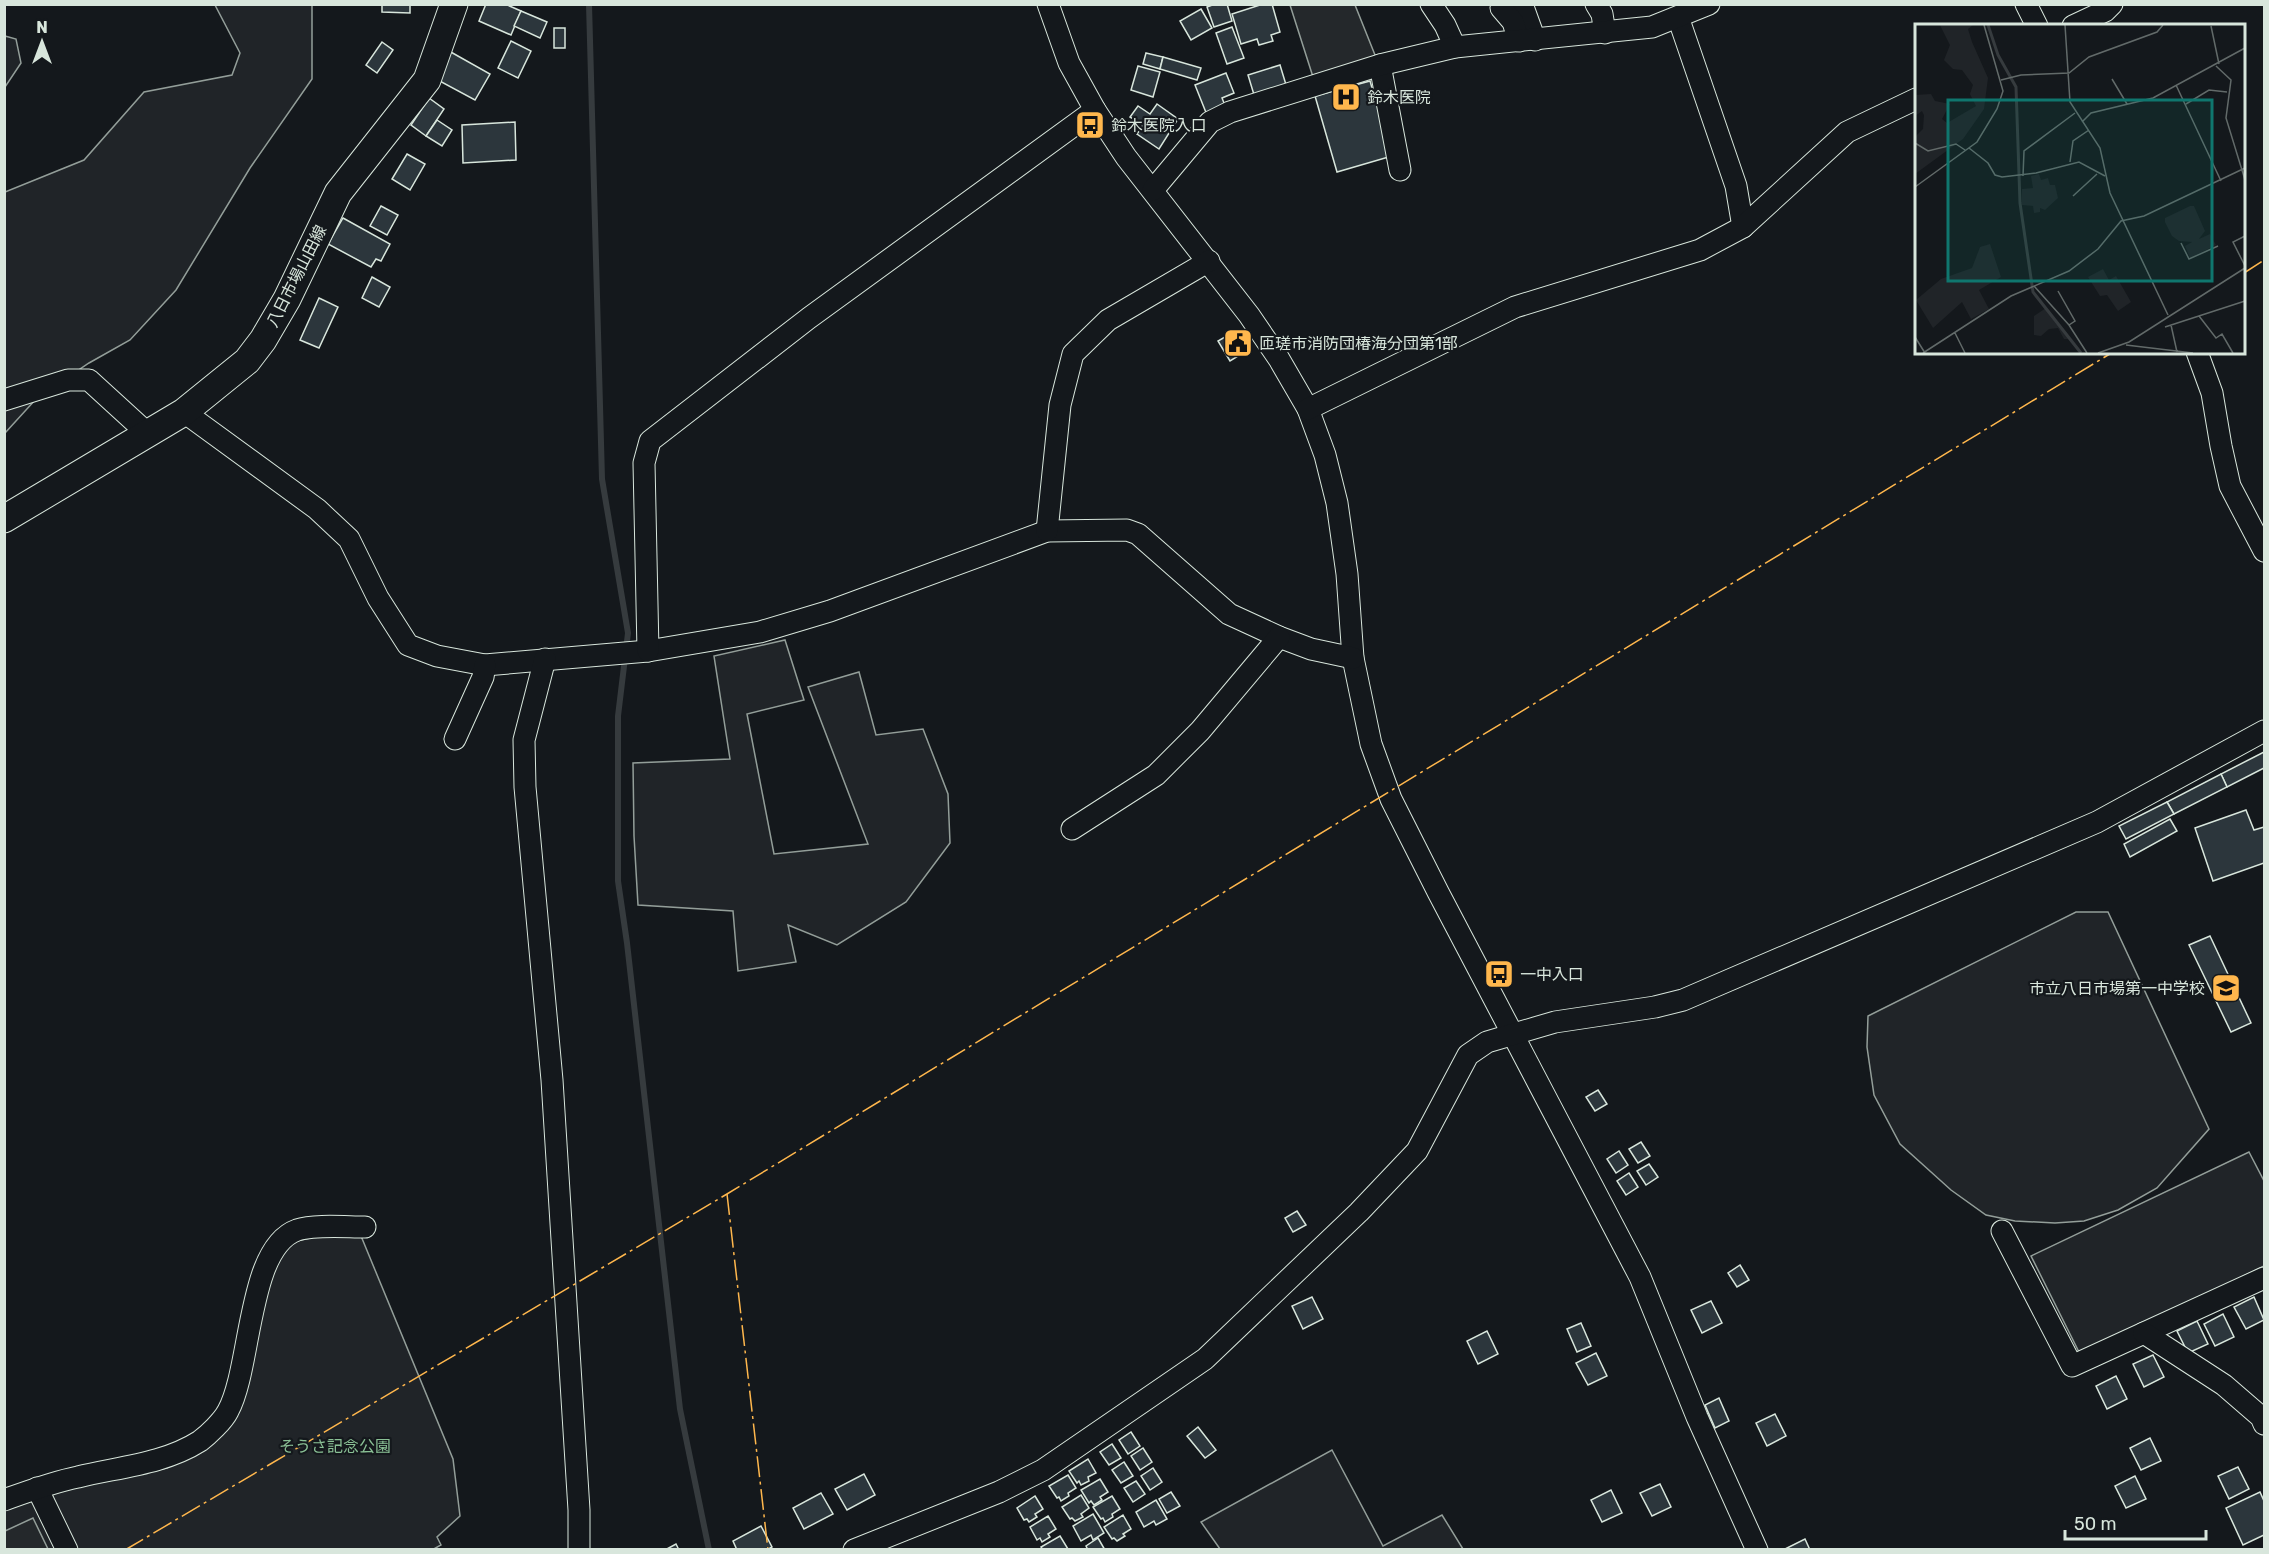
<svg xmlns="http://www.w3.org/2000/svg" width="2269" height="1554" font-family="Rubik,'Noto Sans JP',sans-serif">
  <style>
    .green { fill: #202428; stroke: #939e99; stroke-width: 1.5 }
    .parking { fill: #24282b; stroke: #939e99; stroke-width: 1.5 }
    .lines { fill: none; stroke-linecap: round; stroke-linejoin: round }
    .stream { stroke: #363b3e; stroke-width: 6 }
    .building { fill: #2c363c; stroke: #d8e6dc; stroke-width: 1.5 }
    .minor-casing { stroke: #d8e6dc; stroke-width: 23 }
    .major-casing { stroke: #d8e6dc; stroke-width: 29 }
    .minor { stroke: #14181c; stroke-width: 21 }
    .major { stroke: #14181c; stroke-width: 27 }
    .power { stroke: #ffb74d; stroke-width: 1.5; stroke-dasharray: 21 4.5 3 4.5; stroke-linecap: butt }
    .labels { text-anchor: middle; stroke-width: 4.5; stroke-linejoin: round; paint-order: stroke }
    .poi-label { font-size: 16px; fill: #d8e6dc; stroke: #14181c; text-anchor: start }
    .street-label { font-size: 16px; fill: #d8e6dc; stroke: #14181c }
    .park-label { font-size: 16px; fill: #8ac095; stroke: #14181c }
    .inset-river { fill: none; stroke: #363b3e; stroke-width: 3 }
    .inset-road { fill: none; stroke: #626a69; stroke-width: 1.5 }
    .view { fill: #0f766e; fill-opacity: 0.15; stroke: #0f766e; stroke-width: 3 }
    .inset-edge { fill: none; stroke: #d8e6dc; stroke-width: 3 }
  </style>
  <rect width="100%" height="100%" fill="#14181c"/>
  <g class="green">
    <polygon points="215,5 312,5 312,79 250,168 176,290 130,340 89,363 36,399 5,433 5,192 84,160 144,92 232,75 240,53"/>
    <polygon points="5,36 16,39 21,63 5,87"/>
    <polygon points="785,640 804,700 747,714 774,854 868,844 808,687 859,672 876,735 923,729 948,794 950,843 906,902 837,945 788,925 796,962 738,971 733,911 638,905 634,836 633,763 730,759 714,656"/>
    <polygon points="2076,912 2108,912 2209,1129 2157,1188 2118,1210 2084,1221 2055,1223 2015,1221 1986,1215 1951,1190 1900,1144 1874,1095 1867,1047 1868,1016"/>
    <polygon points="2249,1152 2264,1181 2264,1266 2081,1356 2031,1256"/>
    <polygon points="319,1236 361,1236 453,1459 460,1516 437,1537 441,1545 432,1550 5,1550 5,1509 59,1489 167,1468 211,1445 275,1261 293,1242"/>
    <polygon points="1332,1450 1383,1546 1442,1515 1463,1549 1220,1549 1201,1522"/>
  </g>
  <g class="parking">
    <polygon points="1290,5 1355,5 1377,60 1314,80"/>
    <polygon points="33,1518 48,1549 5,1549 5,1531"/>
  </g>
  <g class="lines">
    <polyline class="stream" points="589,4 602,479 628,633 618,716 618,881 627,943 680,1409 709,1550"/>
  </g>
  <g class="building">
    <polygon points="382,4 410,4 410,13 382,12"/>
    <polygon points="486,4 505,4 521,11 511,35 479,21"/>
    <polygon points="1215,4 1227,4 1232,21 1214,27 1207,7"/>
    <polygon points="1263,4 1272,4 1280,32 1271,35 1273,41 1259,45 1257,39 1241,44 1232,14"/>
    <polygon points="1201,9 1212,28 1191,40 1180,21"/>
    <polygon points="521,11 547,22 540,38 514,26"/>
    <polygon points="1232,27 1244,58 1227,64 1216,33"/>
    <rect x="554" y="28" width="11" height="20"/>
    <polygon points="511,41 531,51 518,78 498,68"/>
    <polygon points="382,42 393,50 377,73 366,65"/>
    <polygon points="449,51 490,74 475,100 434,78"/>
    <polygon points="1146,53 1163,57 1160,69 1143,64"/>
    <polygon points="1163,57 1201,68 1197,80 1160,69"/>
    <polygon points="1280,65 1287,88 1255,98 1248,75"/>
    <polygon points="1138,66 1160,72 1153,97 1131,90"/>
    <polygon points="1226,73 1234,93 1222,98 1226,108 1207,115 1195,85"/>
    <polygon points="1370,81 1392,156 1337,172 1315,96"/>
    <polygon points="429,98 444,109 426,136 411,125"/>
    <polygon points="1157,104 1178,119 1159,149 1137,134 1143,125 1130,117 1138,106 1150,114"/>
    <polygon points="437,120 452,130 442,146 426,136"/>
    <polygon points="515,122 516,160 463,163 462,125"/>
    <polygon points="407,154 425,164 410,190 392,179"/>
    <polygon points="381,206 398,215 387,235 370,226"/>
    <polygon points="343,218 390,244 381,261 376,259 371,267 328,244"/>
    <polygon points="372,277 390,287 379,307 362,298"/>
    <polygon points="319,298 338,307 319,348 300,340"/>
    <polygon points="1237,330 1248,350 1230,361 1218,341"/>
    <polygon points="2264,752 2264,768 2227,787 2221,774"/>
    <polygon points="2221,774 2227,787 2174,814 2167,802"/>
    <polygon points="2167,802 2174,814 2126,839 2119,826"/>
    <polygon points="2246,810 2254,830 2264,827 2264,863 2213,881 2195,828"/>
    <polygon points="2170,819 2177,831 2130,857 2124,844"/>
    <polygon points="2210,936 2251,1023 2231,1032 2189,945"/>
    <polygon points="1598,1090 1607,1104 1595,1111 1586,1097"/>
    <polygon points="1641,1142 1650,1156 1638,1163 1629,1149"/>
    <polygon points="1619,1151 1628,1165 1616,1173 1607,1159"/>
    <polygon points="1649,1164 1658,1177 1646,1185 1637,1171"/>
    <polygon points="1629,1173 1638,1187 1626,1195 1617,1181"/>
    <polygon points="1297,1211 1306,1225 1293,1232 1285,1218"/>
    <polygon points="1740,1265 1749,1280 1737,1287 1728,1273"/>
    <polygon points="1312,1297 1323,1319 1303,1329 1292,1306"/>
    <polygon points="2254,1297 2264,1320 2246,1329 2234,1307"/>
    <polygon points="1711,1301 1722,1323 1702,1333 1691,1310"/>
    <polygon points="2223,1314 2234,1337 2215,1346 2204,1324"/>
    <polygon points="2197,1321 2208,1344 2188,1353 2177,1331"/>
    <polygon points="1581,1323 1591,1346 1577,1352 1567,1329"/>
    <polygon points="1487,1331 1498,1354 1478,1364 1467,1341"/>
    <polygon points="1596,1353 1607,1376 1588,1385 1576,1363"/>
    <polygon points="2153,1355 2164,1377 2144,1387 2133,1364"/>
    <polygon points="2116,1376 2127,1399 2107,1409 2096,1386"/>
    <polygon points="1719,1398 1729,1421 1715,1428 1705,1405"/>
    <polygon points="1775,1414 1786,1436 1767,1446 1756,1423"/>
    <polygon points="1198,1427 1216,1450 1205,1458 1187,1436"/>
    <polygon points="1131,1432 1140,1446 1128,1454 1119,1440"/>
    <polygon points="2150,1438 2161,1461 2141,1470 2130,1448"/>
    <polygon points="1112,1444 1121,1458 1109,1465 1100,1452"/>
    <polygon points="1143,1448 1152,1462 1140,1470 1131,1456"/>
    <polygon points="1088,1459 1096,1473 1088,1477 1089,1481 1081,1485 1079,1481 1077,1483 1069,1471"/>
    <polygon points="1124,1462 1133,1476 1121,1483 1112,1470"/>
    <polygon points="2238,1467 2249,1489 2229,1499 2218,1476"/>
    <polygon points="1153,1468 1162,1482 1150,1490 1141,1476"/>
    <polygon points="864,1474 875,1495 847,1510 835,1489"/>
    <polygon points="1068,1475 1076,1488 1068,1493 1069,1496 1061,1501 1059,1497 1057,1498 1049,1486"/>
    <polygon points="2135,1476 2146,1499 2126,1508 2115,1486"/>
    <polygon points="1100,1479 1108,1492 1100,1497 1102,1500 1094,1505 1091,1501 1089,1503 1081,1490"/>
    <polygon points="1136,1481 1145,1494 1133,1502 1124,1488"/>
    <polygon points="1660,1484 1671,1507 1652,1516 1640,1493"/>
    <polygon points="1611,1490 1622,1513 1602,1522 1591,1500"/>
    <polygon points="1171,1492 1180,1506 1167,1513 1159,1499"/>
    <polygon points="2260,1492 2264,1501 2264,1535 2243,1545 2226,1508"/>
    <polygon points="821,1493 833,1514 804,1529 793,1508"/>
    <polygon points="1081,1495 1089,1508 1081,1514 1083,1517 1075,1521 1072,1518 1070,1519 1062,1507"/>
    <polygon points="1035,1496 1043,1509 1035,1514 1037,1517 1029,1522 1027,1519 1024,1520 1017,1508"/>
    <polygon points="1112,1496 1120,1509 1112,1514 1113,1517 1105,1522 1103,1518 1101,1519 1093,1507"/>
    <polygon points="1156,1500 1167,1519 1156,1525 1154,1521 1144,1527 1136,1512"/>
    <polygon points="1093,1514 1104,1533 1093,1540 1091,1535 1081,1541 1073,1526"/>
    <polygon points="1123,1515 1131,1529 1123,1534 1125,1536 1117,1541 1114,1538 1112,1539 1104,1527"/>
    <polygon points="1048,1516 1056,1529 1048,1534 1050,1537 1042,1542 1040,1538 1037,1540 1030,1527"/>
    <polygon points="761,1526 772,1547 767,1550 737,1550 733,1541"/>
    <polygon points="1060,1536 1068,1549 1043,1550 1041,1547"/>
    <polygon points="1098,1538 1105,1550 1088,1550 1086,1546"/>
    <polygon points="1805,1539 1810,1550 1786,1550 1785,1549"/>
    <polygon points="676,1544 679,1550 665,1550"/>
  </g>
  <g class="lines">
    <g class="minor-casing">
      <g id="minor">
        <polyline points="1048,4 1069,63 1095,110 1126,157 1249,315 1279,359 1308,409 1325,455 1337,503 1347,574 1353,658 1371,744 1391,799 1438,892 1640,1277 1697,1417 1757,1550"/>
        <polyline points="1431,4 1445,25 1455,47"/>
        <polyline points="1522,4 1535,40"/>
        <polyline points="1596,4 1602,14 1605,33"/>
        <polyline points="2026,4 2037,26"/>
        <polyline points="1501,8 1513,22 1519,41"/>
        <polyline points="1678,17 1736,186 1743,227"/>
        <polyline points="2073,26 2105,11 2112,4"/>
        <polyline points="1380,65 1400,170"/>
        <polyline points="1153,190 1210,122 1230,112 1380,65 1455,47 1652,27 1709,4"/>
        <polyline points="2197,352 2212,393 2221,446 2230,486 2264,551"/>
        <polyline points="4,400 68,380 89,380 147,433"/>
        <polyline points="1308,409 1515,307 1700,250 1743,227 1847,132 1916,99"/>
        <polyline points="184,412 317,509 349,539 378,598 408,645 437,656 485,665 648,651 760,632 830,611 1047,531 1127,530 1138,534 1229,614 1279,637 1311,649 1353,658"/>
        <polyline points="1047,531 1060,405 1073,354 1108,320 1209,261"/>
        <polyline points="648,651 644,463 650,441 809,318 1095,110"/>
        <polyline points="545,659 524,740 525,787 552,1080 579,1510 579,1550"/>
        <polyline points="455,739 483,677 485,665"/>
        <polyline points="1072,829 1156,775 1200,731 1279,637"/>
        <polyline points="2002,1231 2072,1366 2264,1278"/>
        <polyline points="2144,1333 2224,1385 2261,1417 2264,1424"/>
        <polyline points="37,1488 67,1550"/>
        <path d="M4,1500C29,1491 53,1482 78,1477C119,1467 164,1464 200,1441C208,1435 223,1421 228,1411C252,1367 247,1248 297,1230C315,1224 346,1227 365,1227"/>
        <polyline points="854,1550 999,1492 1043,1470 1205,1359 1359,1212 1417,1151 1468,1055 1487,1042 1555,1022 1655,1007 1683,1000 2097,822 2264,731"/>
      </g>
    </g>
    <g class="major-casing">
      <polyline id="major" points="4,519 184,412 247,361 263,340 287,299 338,193 427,80 454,4"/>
    </g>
    <use href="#minor" class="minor"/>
    <use href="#major" class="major"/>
    <g class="power">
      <polyline points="2244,273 2264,260"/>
      <polyline points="727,1194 768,1550"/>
      <polyline points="125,1550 727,1194 2113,352"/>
    </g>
  </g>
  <defs>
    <g id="hospital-square" transform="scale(1.5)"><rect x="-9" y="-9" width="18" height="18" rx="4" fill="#ffb74d" stroke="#14181c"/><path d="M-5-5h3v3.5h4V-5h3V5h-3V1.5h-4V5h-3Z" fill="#111"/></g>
    <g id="bus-square" transform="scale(1.5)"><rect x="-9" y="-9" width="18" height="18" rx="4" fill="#ffb74d" stroke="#14181c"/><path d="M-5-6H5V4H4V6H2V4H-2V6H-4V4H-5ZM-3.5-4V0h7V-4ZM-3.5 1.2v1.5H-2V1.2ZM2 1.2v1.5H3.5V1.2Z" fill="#111"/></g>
    <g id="civic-square" transform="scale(1.5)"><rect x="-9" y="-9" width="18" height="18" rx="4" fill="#ffb74d" stroke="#14181c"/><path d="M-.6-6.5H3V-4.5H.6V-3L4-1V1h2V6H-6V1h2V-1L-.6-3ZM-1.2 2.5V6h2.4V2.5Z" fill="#111"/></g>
    <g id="school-square" transform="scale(1.5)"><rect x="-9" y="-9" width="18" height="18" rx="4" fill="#ffb74d" stroke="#14181c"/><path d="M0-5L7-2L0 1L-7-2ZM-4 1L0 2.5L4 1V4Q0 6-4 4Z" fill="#111"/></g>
  </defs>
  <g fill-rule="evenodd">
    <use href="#hospital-square" x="1346" y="97"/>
    <use href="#bus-square" x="1090" y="125"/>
    <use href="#civic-square" x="1238" y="343"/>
    <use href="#bus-square" x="1499" y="974"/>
    <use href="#school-square" x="2226" y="988"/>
  </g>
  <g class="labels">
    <g class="poi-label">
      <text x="1367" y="103">鈴木医院</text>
      <text x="1111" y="131">鈴木医院入口</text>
      <text x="1259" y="349">匝瑳市消防団椿海分団第1部</text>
      <text x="1520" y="980">一中入口</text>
      <text x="2205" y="994" text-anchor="end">市立八日市場第一中学校</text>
    </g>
    <g class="street-label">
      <text transform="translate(296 276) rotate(-63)" y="6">八日市場山田線</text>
    </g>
    <g class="park-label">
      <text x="335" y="1452">そうさ記念公園</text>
    </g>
  </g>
  <g transform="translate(1915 24)">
    <rect width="330" height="330" fill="#14181c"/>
    <path d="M25,1H58L53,5L57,18L73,54L69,85L48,115L0,150V113L8,105L9,91L7,87L0,92V71L16,70L20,77L35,80L27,95L32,99L61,82L55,70L58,61L47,46L38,45L29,36L35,21ZM124,150L126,156L133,154L135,161H140L143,174L130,186L125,184V188L119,189L118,182L107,181V165L118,164L116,152ZM275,182H279L290,207L284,215L295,210L301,221L275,234L270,222L277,218L264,217L257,212L250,198V194ZM75,220L86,253L64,266L74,285L56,295L47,278L18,304L1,276L26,255L57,244L65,223ZM188,245L194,256L201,252L216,278L203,287L192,271L185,272L173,253ZM131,284L155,315H149L143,304L134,305L126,312L119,311V292Z" fill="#202428"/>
    <path class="inset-river" d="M73,1L83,31L101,63L105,179L118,268L166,329"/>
    <path class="inset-road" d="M150,1L155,78L185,124L195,169L253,291M296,2L304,40M301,42L316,56L311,94L330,156M197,55L212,80M86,56L106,51L154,49L174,33L242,8L248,1M261,61L306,157M271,80L294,66L312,68M167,98L176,89L238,74L330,24M0,119L13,127L41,120L50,126M54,124L73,139L80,151L87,153L121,149L164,138L190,152M155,138L158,117L174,106M108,152L109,127L160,89M0,163L62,118L82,85L88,67L69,1M158,172L182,150M330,212L318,218L330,242M266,219L274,235L303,222M119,262L154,301L172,329M143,267L160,297L154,301M284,292L301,314L307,310L318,329M256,301L262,328M250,303L330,277M40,309L50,329M0,313L10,329M211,321L278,329M8,329L96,272L154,247L183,225L206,197L229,192L330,144M183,329L214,318L330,244"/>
    <path class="view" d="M33,76H297V257H33Z"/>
    <rect width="330" height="330" class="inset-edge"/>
  </g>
  <rect width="2269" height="1554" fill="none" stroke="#d8e6dc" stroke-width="12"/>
  <g transform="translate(42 42)" stroke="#14181c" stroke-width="4.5" paint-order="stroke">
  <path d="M0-4.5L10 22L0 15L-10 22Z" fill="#d8e6dc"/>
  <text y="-9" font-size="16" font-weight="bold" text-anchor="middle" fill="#d8e6dc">N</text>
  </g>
  <path d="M2065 1530v9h141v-9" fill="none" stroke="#d8e6dc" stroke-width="3"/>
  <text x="2074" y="1530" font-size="18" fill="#d8e6dc" stroke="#14181c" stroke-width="4.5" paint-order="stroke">50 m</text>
</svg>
